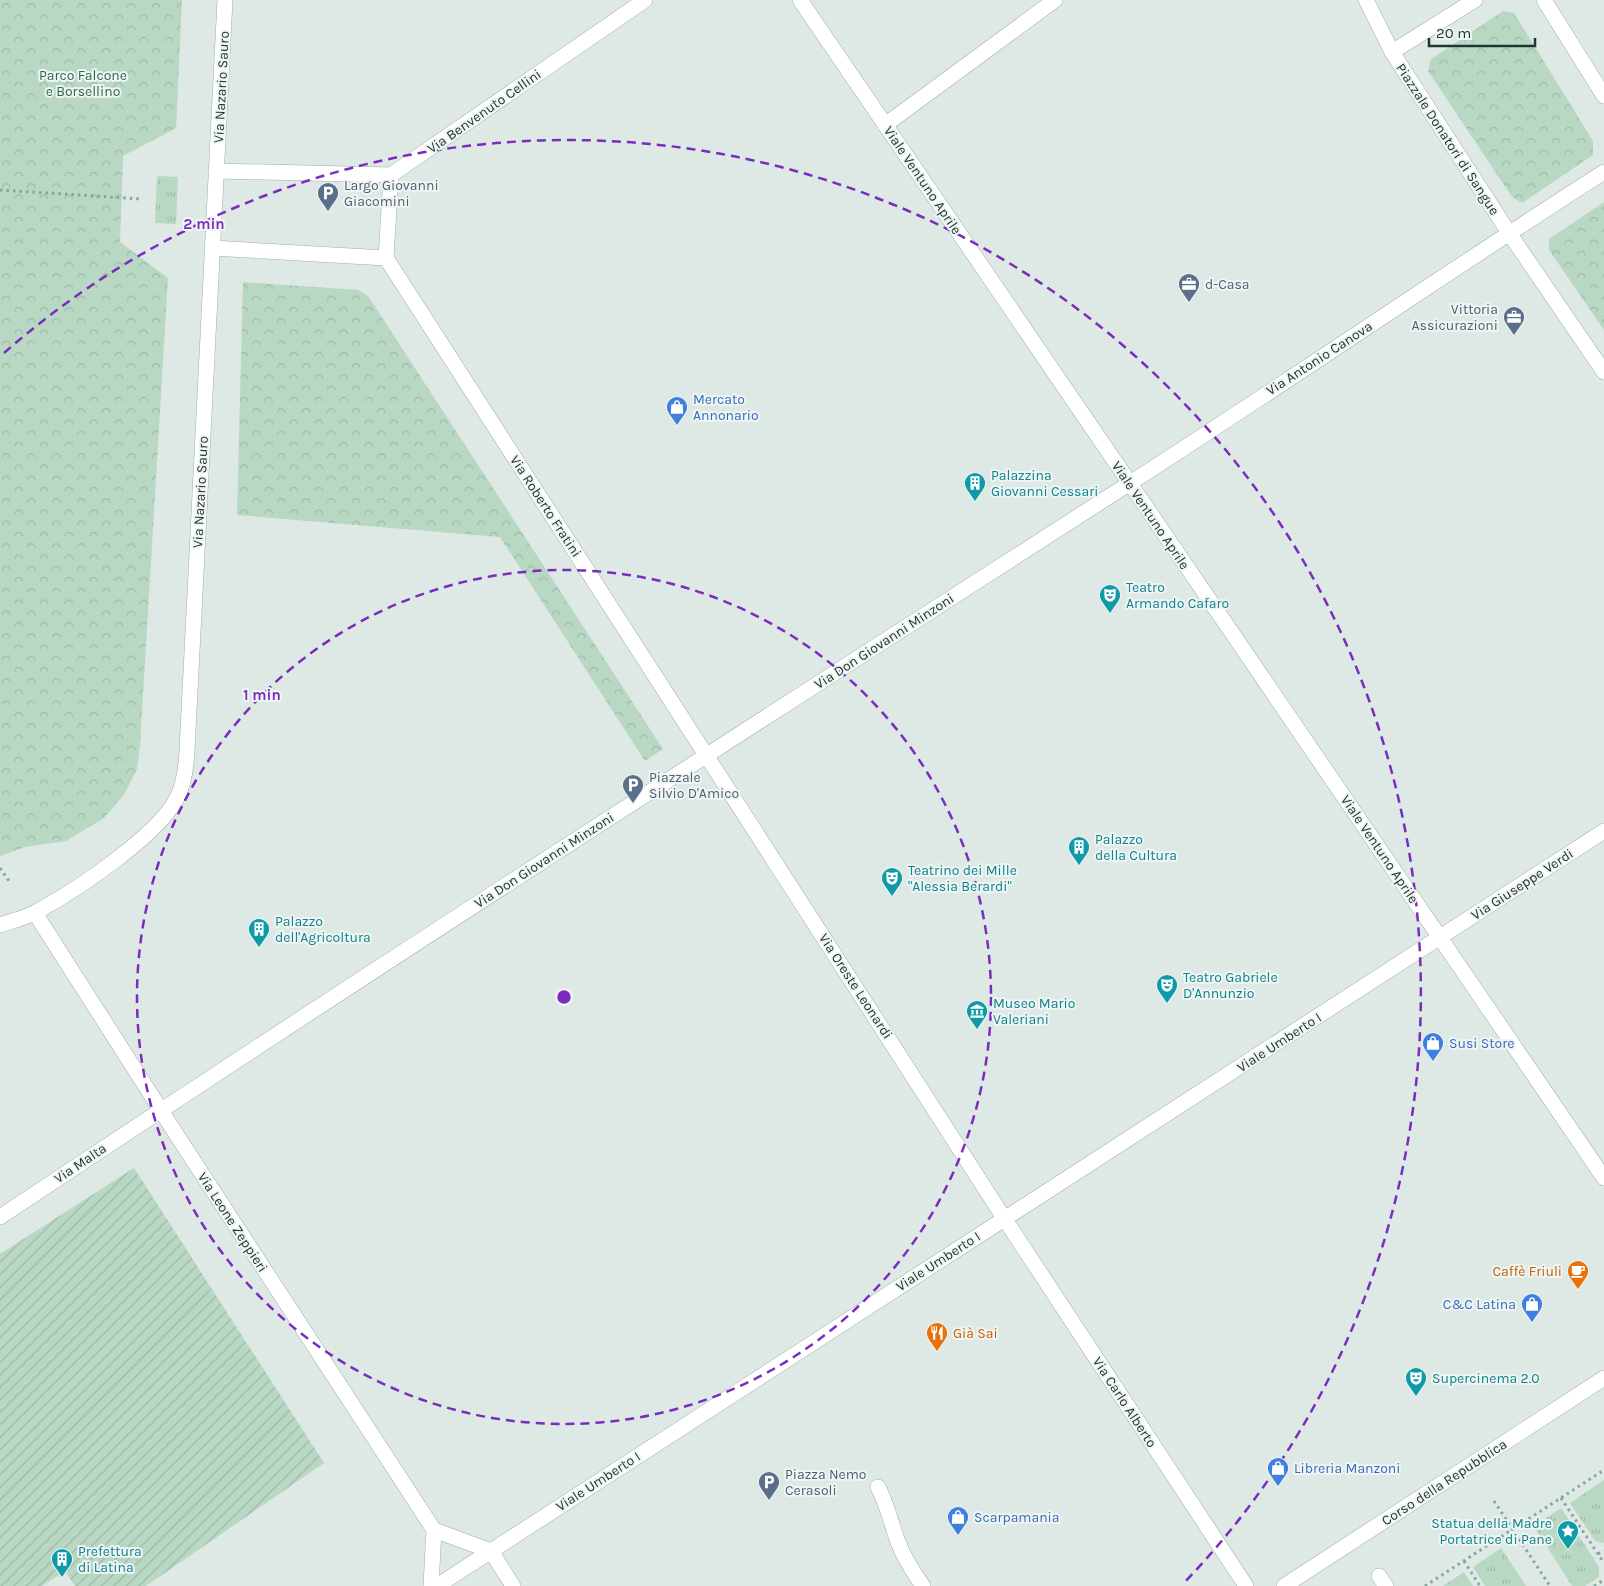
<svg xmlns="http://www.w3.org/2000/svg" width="1604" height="1586" font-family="Karla,sans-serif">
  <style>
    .grass { fill: url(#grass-tufts) }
    .park { fill: url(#park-crowns) }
    .garden { fill: url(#garden-furrows) }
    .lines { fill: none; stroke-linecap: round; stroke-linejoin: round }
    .service-casing { stroke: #a2afab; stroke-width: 16 }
    .pedestrian-casing { stroke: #a2afab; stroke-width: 16 }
    .minor-casing { stroke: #a2afab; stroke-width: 16 }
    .secondary-casing { stroke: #9eb3ad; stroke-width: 16 }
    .path { stroke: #81a9a0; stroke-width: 3; stroke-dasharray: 2.5 4; stroke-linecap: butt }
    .service { stroke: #fff; stroke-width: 15 }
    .pedestrian { stroke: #fff; stroke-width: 15 }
    .minor { stroke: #fff; stroke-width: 15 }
    .secondary { stroke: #fff; stroke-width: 15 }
    .ring { fill: none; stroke: #7b2cbf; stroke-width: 2.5; stroke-dasharray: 9 6 }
    .labels { text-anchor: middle; stroke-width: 4; stroke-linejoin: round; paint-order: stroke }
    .park-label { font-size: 14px; fill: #2f694b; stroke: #eef5f2 }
    .street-label { font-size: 14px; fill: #213632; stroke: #eef5f2 }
    .service-label { font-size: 14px; fill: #4e5e75; stroke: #eef5f2; text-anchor: start }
    .shop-label { font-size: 14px; fill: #366cbe; stroke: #eef5f2; text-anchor: start }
    .culture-label { font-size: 14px; fill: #0d838f; stroke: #eef5f2; text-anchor: start }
    .food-label { font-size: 14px; fill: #c56008; stroke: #eef5f2; text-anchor: end }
    .centre { fill: #7b2cbf; stroke: #eef5f2; stroke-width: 2.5 }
    .ring-label { font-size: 15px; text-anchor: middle; font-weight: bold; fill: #7b2cbf; stroke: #eef5f2; stroke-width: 4; stroke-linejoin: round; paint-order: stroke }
  </style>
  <defs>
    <pattern id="grass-tufts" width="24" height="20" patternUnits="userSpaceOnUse" patternTransform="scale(1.25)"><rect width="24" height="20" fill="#b8d8c4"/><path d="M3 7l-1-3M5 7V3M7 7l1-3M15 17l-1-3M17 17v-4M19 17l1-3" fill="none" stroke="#9ebaa9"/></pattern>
    <pattern id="park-crowns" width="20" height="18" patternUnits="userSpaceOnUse" patternTransform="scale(1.25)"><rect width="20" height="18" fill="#b8d8c4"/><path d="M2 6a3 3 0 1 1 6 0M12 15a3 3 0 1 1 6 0" fill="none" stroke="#9ebaa9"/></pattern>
    <pattern id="garden-furrows" width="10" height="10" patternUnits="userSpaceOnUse" patternTransform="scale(1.25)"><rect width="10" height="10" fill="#b8d8c4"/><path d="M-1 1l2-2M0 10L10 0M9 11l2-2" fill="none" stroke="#9ebaa9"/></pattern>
  </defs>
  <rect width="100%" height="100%" fill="#dee8e4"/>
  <g class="grass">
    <polygon points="157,176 178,177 176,224 155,223"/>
    <polygon points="1604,1480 1604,1543 1595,1541 1570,1503"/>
    <polygon points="1561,1508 1599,1567 1599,1577 1585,1586 1572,1586 1534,1526"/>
    <polygon points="1501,1548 1526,1586 1485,1586 1473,1567"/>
    <polygon points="1464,1572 1473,1586 1443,1586"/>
  </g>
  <g class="park">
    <polygon points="0,0 182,0 176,128 123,156 120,242 168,278 140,745 137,769 125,793 104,818 66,841 25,847 0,856"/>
    <polygon points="1503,11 1514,13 1593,141 1593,155 1522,203 1512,197 1428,71 1431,59"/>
    <polygon points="1604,202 1604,330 1549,250 1549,239"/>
    <polygon points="243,282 358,290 368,296 663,749 645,761 500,537 237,515"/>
  </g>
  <polygon class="garden" points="134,1168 324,1463 146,1586 75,1586 65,1571 42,1586 0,1586 0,1254"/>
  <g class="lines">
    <g class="service-casing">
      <polyline id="service" points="885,125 1055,0"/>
    </g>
    <g class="pedestrian-casing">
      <g id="pedestrian">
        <path d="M878,1487C887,1504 891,1523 898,1542C904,1558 913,1572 923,1586"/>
        <polyline points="1379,1576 1386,1586"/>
      </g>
    </g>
    <g class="minor-casing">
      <g id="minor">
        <polyline points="1366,0 1392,52 1509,233 1604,372"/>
        <polyline points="1544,0 1604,96"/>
        <polyline points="1392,52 1475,0"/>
        <polyline points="216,171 391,175"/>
        <polyline points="391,175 645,0"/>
        <polyline points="212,248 386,258"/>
        <polyline points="386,258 1004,1218 1246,1586"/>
        <polyline points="386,258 391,175"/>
        <polyline points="35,913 178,1137 434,1530 431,1586"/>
        <path d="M0,925C12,921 25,918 36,912C73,892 167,831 180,791C187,772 187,750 188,731L225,0"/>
        <path d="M0,1217C374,968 752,726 1130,483C1289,381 1444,274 1604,172"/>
        <polyline points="434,1530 491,1551"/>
        <polyline points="491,1551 513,1586"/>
        <path d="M437,1586C824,1332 1217,1085 1604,831"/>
        <polyline points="1284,1586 1604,1378"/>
      </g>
    </g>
    <g class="secondary-casing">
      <polyline id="secondary" points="800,0 1604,1178"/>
    </g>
    <g class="path">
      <polyline points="0,190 142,199"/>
      <polyline points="0,868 11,884"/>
      <polyline points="1561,1498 1604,1563"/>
      <polyline points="1494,1501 1550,1586"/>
      <polyline points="1598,1554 1604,1551"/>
      <polyline points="1464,1561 1480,1586"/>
      <polyline points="1425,1586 1604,1470"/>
      <polyline points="1594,1586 1604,1580"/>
    </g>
    <use href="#service" class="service"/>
    <use href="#pedestrian" class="pedestrian"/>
    <use href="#minor" class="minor"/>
    <use href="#secondary" class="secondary"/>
  </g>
  <g class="ring">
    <circle cx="564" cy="997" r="427"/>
    <path d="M4 353A853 853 0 0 1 1183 1584"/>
  </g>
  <defs>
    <g id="parking-pin" transform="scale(1.125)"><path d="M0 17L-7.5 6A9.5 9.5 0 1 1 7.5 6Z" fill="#5c6f8a" stroke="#eef5f2"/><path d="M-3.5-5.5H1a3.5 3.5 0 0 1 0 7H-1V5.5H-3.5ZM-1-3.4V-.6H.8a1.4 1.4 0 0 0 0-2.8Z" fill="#fff"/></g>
    <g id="office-pin" transform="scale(1.125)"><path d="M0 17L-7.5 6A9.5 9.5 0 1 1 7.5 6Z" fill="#5c6f8a" stroke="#eef5f2"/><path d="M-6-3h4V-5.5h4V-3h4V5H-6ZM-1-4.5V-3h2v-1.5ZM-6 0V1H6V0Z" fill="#fff"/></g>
    <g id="shop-pin" transform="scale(1.125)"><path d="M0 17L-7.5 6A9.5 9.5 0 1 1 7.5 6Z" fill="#3f7fe0" stroke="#eef5f2"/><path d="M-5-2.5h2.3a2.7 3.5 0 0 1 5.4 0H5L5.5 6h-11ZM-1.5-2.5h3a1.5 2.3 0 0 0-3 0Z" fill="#fff"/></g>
    <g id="building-pin" transform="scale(1.125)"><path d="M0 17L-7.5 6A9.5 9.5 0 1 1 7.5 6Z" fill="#0f9aa8" stroke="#eef5f2"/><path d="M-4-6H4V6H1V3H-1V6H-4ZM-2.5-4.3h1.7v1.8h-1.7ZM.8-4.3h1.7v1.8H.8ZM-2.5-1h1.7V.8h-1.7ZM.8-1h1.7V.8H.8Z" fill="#fff"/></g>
    <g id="theatre-pin" transform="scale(1.125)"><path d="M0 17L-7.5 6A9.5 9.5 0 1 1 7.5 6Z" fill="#0f9aa8" stroke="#eef5f2"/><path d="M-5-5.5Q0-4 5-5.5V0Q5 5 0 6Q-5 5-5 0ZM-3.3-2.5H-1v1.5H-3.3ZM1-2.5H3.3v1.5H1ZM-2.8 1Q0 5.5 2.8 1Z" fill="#fff"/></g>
    <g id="museum-pin" transform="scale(1.125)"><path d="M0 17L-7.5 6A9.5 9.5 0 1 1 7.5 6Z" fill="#0f9aa8" stroke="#eef5f2"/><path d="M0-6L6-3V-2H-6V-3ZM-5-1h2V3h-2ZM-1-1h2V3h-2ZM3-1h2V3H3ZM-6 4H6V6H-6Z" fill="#fff"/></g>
    <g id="cafe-pin" transform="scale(1.125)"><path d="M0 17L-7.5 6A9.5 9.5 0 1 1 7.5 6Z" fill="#e8710a" stroke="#eef5f2"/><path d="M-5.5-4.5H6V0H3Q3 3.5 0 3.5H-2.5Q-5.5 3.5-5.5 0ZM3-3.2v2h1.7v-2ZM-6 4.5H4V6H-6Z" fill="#fff"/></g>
    <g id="restaurant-pin" transform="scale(1.125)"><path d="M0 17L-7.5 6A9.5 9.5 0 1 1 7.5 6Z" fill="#e8710a" stroke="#eef5f2"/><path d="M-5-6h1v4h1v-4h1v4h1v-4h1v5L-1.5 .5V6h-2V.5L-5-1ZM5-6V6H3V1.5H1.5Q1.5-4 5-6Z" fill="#fff"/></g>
    <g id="sight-pin" transform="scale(1.125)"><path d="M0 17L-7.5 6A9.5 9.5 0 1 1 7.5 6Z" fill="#0f9aa8" stroke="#eef5f2"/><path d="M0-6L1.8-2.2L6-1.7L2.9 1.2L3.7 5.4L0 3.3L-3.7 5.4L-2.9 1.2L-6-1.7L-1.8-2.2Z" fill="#fff"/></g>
  </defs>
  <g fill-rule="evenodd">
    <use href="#parking-pin" x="328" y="193"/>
    <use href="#office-pin" x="1189" y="284"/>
    <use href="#office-pin" x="1514" y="317"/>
    <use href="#shop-pin" x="677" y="407"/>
    <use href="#building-pin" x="975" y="483"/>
    <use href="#theatre-pin" x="1110" y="595"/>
    <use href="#parking-pin" x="633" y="785"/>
    <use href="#building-pin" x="1079" y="847"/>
    <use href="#theatre-pin" x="892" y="878"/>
    <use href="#building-pin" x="259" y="929"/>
    <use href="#theatre-pin" x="1167" y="985"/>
    <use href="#museum-pin" x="977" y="1011"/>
    <use href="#shop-pin" x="1433" y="1043"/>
    <use href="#cafe-pin" x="1578" y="1271"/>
    <use href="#shop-pin" x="1532" y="1304"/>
    <use href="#restaurant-pin" x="937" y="1333"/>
    <use href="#theatre-pin" x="1416" y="1378"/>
    <use href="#shop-pin" x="1278" y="1468"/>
    <use href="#parking-pin" x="769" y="1482"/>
    <use href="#shop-pin" x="958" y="1517"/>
    <use href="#sight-pin" x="1568" y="1531"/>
    <use href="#building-pin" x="62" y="1559"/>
  </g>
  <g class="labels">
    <g class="park-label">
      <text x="83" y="80">Parco Falcone<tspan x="83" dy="16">e Borsellino</tspan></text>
    </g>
    <g class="street-label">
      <text transform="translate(221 87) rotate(-87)" y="5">Via Nazario Sauro</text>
      <text transform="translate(484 111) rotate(-35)" y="5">Via Benvenuto Cellini</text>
      <text transform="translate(1448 139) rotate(57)" y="5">Piazzale Donatori di Sangue</text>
      <text transform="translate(923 180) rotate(56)" y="5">Viale Ventuno Aprile</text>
      <text transform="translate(1319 358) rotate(-33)" y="5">Via Antonio Canova</text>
      <text transform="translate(200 492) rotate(-87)" y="5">Via Nazario Sauro</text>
      <text transform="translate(546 506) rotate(57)" y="5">Via Roberto Fratini</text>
      <text transform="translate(1151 515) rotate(56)" y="5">Viale Ventuno Aprile</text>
      <text transform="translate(884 641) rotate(-33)" y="5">Via Don Giovanni Minzoni</text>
      <text transform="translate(1380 849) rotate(56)" y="5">Viale Ventuno Aprile</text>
      <text transform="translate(544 860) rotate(-33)" y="5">Via Don Giovanni Minzoni</text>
      <text transform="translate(1522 884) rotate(-33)" y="5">Via Giuseppe Verdi</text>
      <text transform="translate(856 986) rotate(57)" y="5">Via Oreste Leonardi</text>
      <text transform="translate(1279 1042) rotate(-33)" y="5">Viale Umberto I</text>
      <text transform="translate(80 1163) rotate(-34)" y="5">Via Malta</text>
      <text transform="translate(233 1222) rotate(57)" y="5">Via Leone Zeppieri</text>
      <text transform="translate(938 1261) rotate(-33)" y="5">Viale Umberto I</text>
      <text transform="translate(1125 1402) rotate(57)" y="5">Via Carlo Alberto</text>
      <text transform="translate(598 1481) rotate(-33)" y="5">Viale Umberto I</text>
      <text transform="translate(1444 1482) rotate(-33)" y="5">Corso della Repubblica</text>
    </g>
    <g class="service-label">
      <text x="344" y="190">Largo Giovanni<tspan x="344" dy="16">Giacomini</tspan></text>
      <text x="1205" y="289">d-Casa</text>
      <text x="1498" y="314" text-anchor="end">Vittoria<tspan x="1498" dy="16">Assicurazioni</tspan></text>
      <text x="649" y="782">Piazzale<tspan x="649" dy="16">Silvio D'Amico</tspan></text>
      <text x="785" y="1479">Piazza Nemo<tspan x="785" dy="16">Cerasoli</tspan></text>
    </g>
    <g class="shop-label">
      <text x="693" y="404">Mercato<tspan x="693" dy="16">Annonario</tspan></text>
      <text x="1449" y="1048">Susi Store</text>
      <text x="1516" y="1309" text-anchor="end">C&amp;C Latina</text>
      <text x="1294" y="1473">Libreria Manzoni</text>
      <text x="974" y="1522">Scarpamania</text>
    </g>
    <g class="culture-label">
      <text x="991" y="480">Palazzina<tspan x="991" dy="16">Giovanni Cessari</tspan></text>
      <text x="1126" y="592">Teatro<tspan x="1126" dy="16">Armando Cafaro</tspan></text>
      <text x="1095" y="844">Palazzo<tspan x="1095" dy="16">della Cultura</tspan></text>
      <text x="908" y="875">Teatrino dei Mille<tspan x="908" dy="16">"Alessia Berardi"</tspan></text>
      <text x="275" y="926">Palazzo<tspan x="275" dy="16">dell'Agricoltura</tspan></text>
      <text x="1183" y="982">Teatro Gabriele<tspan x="1183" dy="16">D'Annunzio</tspan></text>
      <text x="993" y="1008">Museo Mario<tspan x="993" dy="16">Valeriani</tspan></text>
      <text x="1432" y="1383">Supercinema 2.0</text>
      <text x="1552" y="1528" text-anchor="end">Statua della Madre<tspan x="1552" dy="16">Portatrice di Pane</tspan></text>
      <text x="78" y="1556">Prefettura<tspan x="78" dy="16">di Latina</tspan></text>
    </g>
    <g class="food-label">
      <text x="1562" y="1276">Caffè Friuli</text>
      <text x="953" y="1338" text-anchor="start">Già Sai</text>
    </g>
  </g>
  <circle cx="564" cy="997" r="8" class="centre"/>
  <g class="ring-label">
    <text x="204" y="229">2 min</text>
    <text x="262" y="700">1 min</text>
  </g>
  <path d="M1429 38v8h106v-8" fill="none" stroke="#213632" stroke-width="2.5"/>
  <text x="1436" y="38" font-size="15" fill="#213632" stroke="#eef5f2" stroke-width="4" paint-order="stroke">20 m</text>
</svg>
